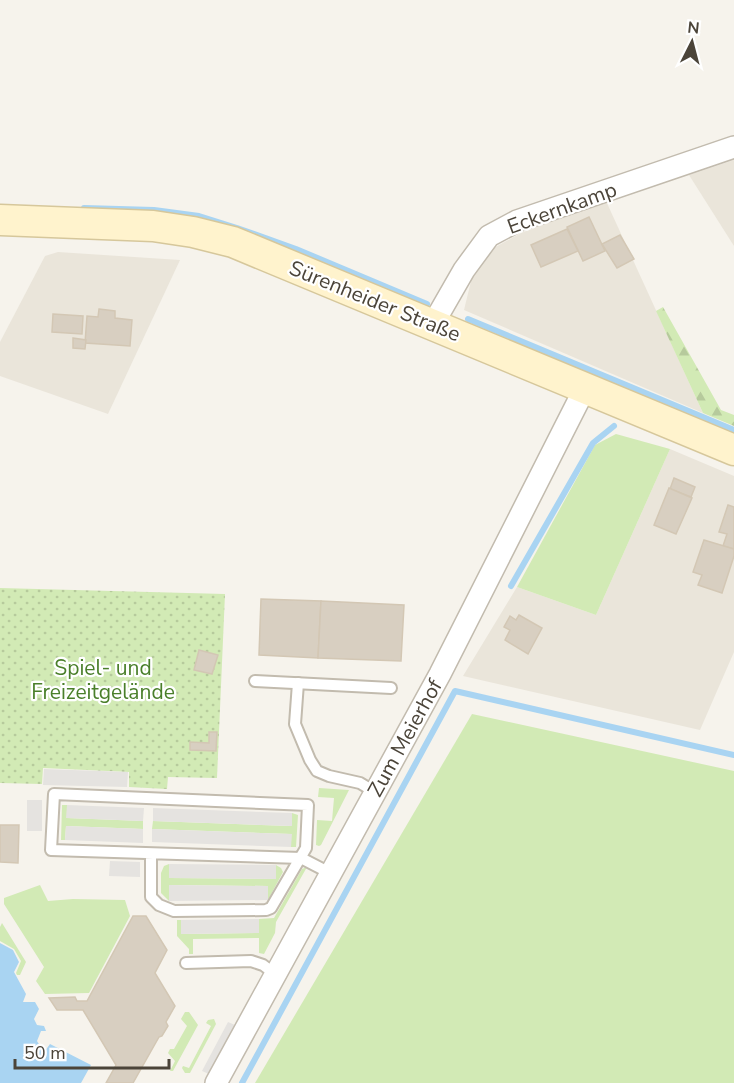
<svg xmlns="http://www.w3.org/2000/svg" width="734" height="1083" font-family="'Nunito Sans',sans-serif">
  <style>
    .residential { fill: #eae5da }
    .grass { fill: #d2eab5 }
    .forest { fill: url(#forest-firs) }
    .park { fill: url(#park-dots) }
    .parking { fill: #e5e3e0 }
    .water { fill: #a9d4f2 }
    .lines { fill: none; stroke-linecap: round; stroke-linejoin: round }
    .stream { stroke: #a9d4f2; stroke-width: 6 }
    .building { fill: #d8cfc1; stroke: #d3c7b4; stroke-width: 1.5 }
    .lane-casing { stroke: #c2bbae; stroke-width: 14 }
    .street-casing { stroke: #c2bbae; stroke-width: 24 }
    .secondary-casing { stroke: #d6c79b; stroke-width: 33 }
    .lane { stroke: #fff; stroke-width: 10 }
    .street { stroke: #fff; stroke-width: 21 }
    .secondary { stroke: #fff3cd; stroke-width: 30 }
    .labels { text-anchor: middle; stroke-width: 4.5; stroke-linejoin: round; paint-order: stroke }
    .street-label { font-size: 21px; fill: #4b4439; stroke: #fff }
    .park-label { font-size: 21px; fill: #4a7f2a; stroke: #fff }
  </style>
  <defs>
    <pattern id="forest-firs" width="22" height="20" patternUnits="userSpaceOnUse" patternTransform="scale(1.5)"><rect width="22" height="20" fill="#d2eab5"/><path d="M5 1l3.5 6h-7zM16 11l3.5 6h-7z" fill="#b6ca9c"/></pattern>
    <pattern id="park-dots" width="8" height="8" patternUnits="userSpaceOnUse" patternTransform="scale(1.5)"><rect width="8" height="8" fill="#d2eab5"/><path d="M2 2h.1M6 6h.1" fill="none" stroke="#b6ca9c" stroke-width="1.8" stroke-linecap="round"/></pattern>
  </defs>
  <rect width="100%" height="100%" fill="#f6f3ec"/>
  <g class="residential">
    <polygon points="734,160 734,246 689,175"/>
    <polygon points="606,201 703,413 464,310 472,277 492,249 521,233"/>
    <polygon points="58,252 180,260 108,414 0,376 0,342 45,256"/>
    <polygon points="670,449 734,476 734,652 700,730 463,676 517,587 596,615"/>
  </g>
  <g class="grass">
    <polygon points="616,434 670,449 596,615 517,587 595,445"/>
    <polygon points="472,714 734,771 734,1083 255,1083"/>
    <polygon points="319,788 349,790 321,845 319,846 316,845 317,820 332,821 334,798 318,797"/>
    <polygon points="62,805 67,805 67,818 143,821 143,829 66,826 65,840 61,840"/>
    <polygon points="292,813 298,815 296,847 291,847 291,834 152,829 153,821 291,826"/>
    <polygon points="169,864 169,878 276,879 276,865 281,868 283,872 268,900 268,886 169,885 169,901 161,893 161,873 164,866"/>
    <polygon points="307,867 276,922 275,933 264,954 259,953 259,938 193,939 193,954 189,954 189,949 177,936 177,920 181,920 182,934 259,933 259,919 274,918 302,869"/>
    <polygon points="40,885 48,901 73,899 125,900 130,916 89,993 45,994 36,981 44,967 4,904 4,898"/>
    <polygon points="2,923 26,962 20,975 17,975 16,973 21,961 14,949 0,941 0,927"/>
    <polygon points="185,1012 189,1012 198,1025 173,1071 170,1071 175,1061 168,1053 170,1049 174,1049 187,1026 181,1019"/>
    <polygon points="214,1019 216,1024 190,1073 185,1073 182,1068 183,1066 189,1068 211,1026 206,1023 208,1020"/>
  </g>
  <polygon class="forest" points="663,307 721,410 734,415 734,426 703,413 656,311"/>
  <polygon class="park" points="0,588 225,594 217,778 168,777 167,789 129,787 129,772 43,768 42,784 0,783"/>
  <g class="parking">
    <polygon points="44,769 128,772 127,787 43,785"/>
    <rect x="27" y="800" width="15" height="31"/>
    <polygon points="67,805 144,808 143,821 66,818"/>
    <polygon points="153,808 292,813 292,826 153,821"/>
    <polygon points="66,826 143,829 143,843 65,840"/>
    <polygon points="152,829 292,834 291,847 152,842"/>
    <polygon points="110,861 140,862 140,877 109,876"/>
    <polygon points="169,864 276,865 276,879 169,878"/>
    <polygon points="169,885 268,886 268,900 169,901"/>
    <polygon points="259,919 259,933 181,934 181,920"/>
    <polygon points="228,1022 235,1025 209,1074 202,1071"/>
  </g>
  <polygon class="water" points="0,943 13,950 19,962 14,972 26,994 23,1002 35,1002 39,1009 34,1019 37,1025 44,1026 46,1031 41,1031 37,1041 42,1049 42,1055 50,1044 91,1065 81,1083 0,1083"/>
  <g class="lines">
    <g class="stream">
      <polyline points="84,208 154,210 199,216 237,228 296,249 427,304"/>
      <polyline points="468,319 734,430"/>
      <polyline points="511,586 593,443 614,426"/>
      <polyline points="242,1083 455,691 734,755"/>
    </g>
  </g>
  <g class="building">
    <polygon points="589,217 605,251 583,261 567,227"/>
    <polygon points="567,229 578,251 541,267 531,245"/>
    <polygon points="620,235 634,259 617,268 602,244"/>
    <polygon points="99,309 115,311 115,318 132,320 130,346 85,343 87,316 98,317"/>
    <polygon points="53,314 83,316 82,334 52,332"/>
    <polygon points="73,338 86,340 85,349 73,348"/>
    <polygon points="674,478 695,487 691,497 670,489"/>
    <polygon points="669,488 692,498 676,534 654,525"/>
    <polygon points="728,505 734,507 734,549 723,546 727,534 719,532"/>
    <polygon points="704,540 734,549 734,556 722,593 698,585 702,575 693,572"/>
    <polygon points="261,599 321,601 318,658 259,655"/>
    <polygon points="321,601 404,605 401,661 318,658"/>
    <polygon points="519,615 542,628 528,654 505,640 510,630 504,627 510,616 516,620"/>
    <polygon points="199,650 218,655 212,674 194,670"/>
    <polygon points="209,732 217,732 216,751 190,750 190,742 209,743"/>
    <polygon points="0,825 19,825 18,863 0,862"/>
    <polygon points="133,916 146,916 167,950 155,973 175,1006 166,1022 168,1026 162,1036 159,1037 133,1083 106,1083 116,1065 83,1010 57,1010 49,998 75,997 77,1001 87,1001"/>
  </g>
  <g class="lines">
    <g class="lane-casing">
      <g id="lane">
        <polyline points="255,681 391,688"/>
        <polyline points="298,683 295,724 310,760 317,771 329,776 360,783 375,792"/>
        <polyline points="151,854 151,897 159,905 174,911 266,910 271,908 306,848 308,805 54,794 51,850 301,858 330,873"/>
        <polyline points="186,963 251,961 263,965 275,974"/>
      </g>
    </g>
    <g class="street-casing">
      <g id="street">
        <polyline points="433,324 464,270 489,236 517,221 734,147"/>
        <polyline points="216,1083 440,674 585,388"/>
      </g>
    </g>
    <g class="secondary-casing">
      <polyline id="secondary" points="0,220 153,226 193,232 233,242 734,450"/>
    </g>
    <use href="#lane" class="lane"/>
    <use href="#street" class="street"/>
    <use href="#secondary" class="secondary"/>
  </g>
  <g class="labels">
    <g class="street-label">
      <text transform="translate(562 208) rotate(-20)" y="7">Eckernkamp</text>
      <text transform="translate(375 301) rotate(22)" y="7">Sürenheider Straße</text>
      <text transform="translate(405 738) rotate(-61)" y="7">Zum Meierhof</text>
    </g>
    <g class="park-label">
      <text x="103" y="675">Spiel- und<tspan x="103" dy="24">Freizeitgelände</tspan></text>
    </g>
  </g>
  <g transform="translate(692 42) rotate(6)" stroke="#ffffff" stroke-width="4.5" paint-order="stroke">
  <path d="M0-4.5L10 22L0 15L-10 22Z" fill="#4b4439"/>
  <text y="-9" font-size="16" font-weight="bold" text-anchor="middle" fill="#4b4439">N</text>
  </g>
  <path d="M15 1059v9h154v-9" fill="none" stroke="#4b4439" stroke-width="3"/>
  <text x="24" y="1059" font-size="18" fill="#4b4439" stroke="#ffffff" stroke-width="4.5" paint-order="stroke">50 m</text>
</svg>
